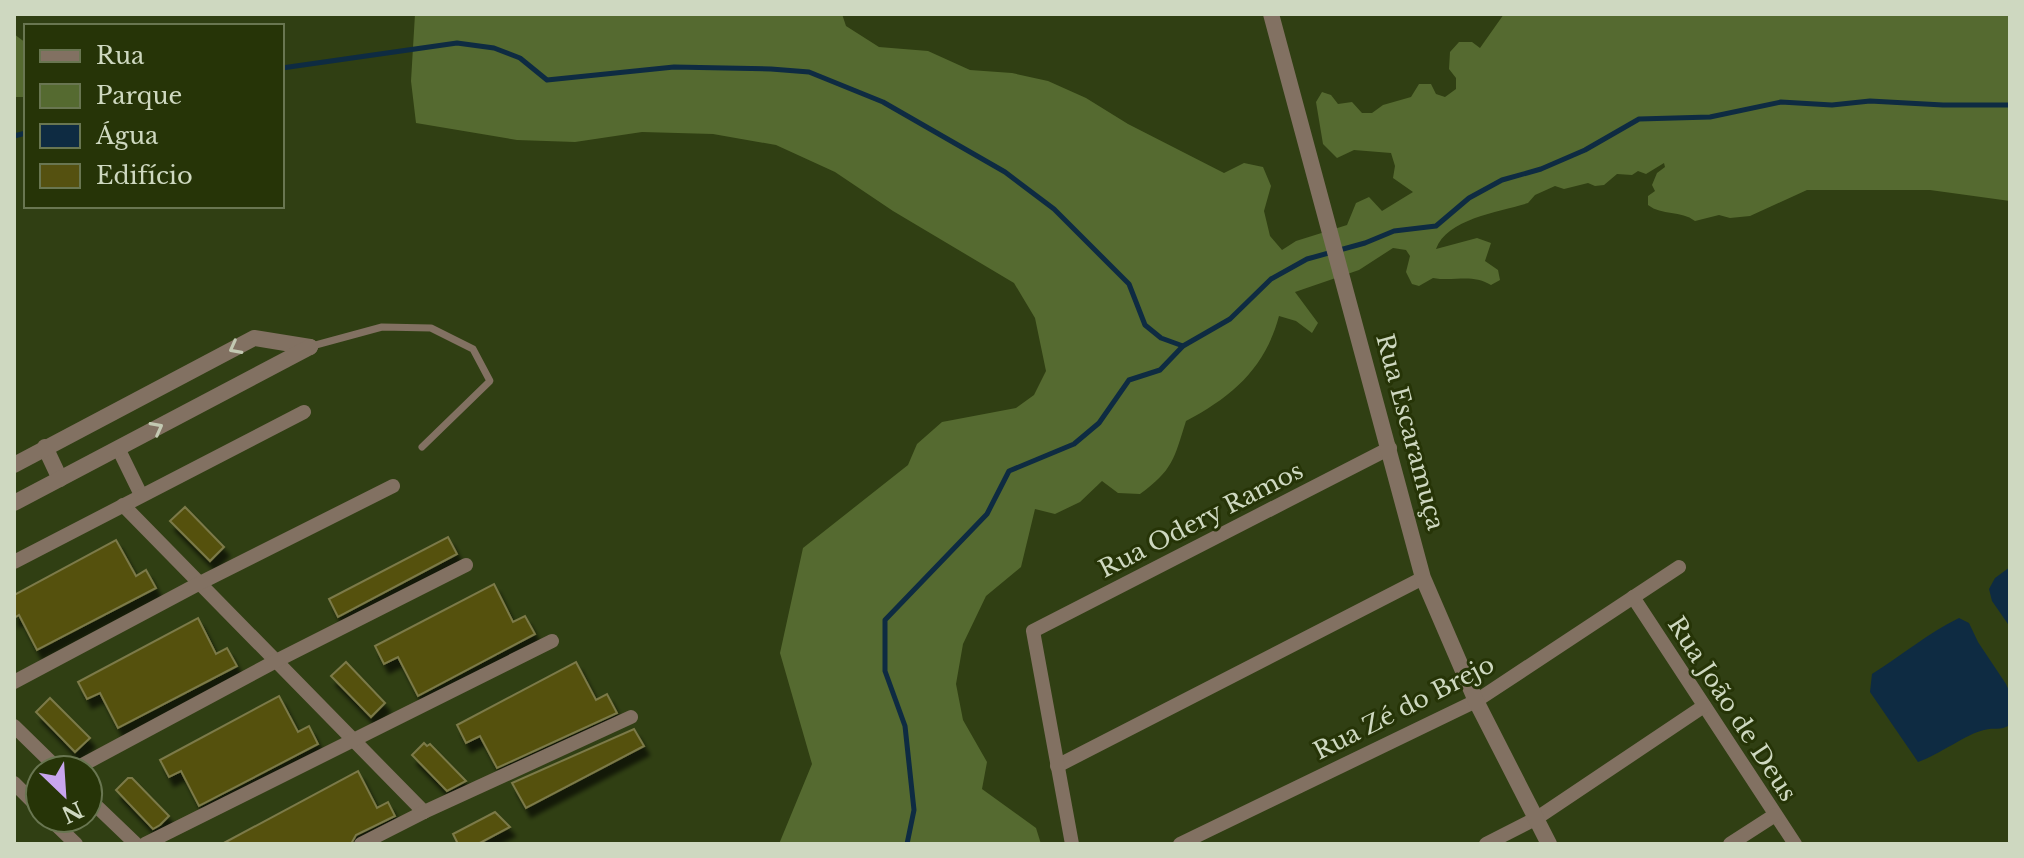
<svg xmlns="http://www.w3.org/2000/svg" width="2024" height="858" font-family="'Libre Baskerville',serif">
  <style>
    .green { fill: #556a30 }
    .water { fill: #0e2b42 }
    .lines { fill: none; stroke-linecap: round; stroke-linejoin: round }
    .stream { stroke: #0e2b42; stroke-width: 5 }
    .building { fill: #555110; stroke: #7c7a48; stroke-width: 2; filter: url(#shadow) }
    .service { stroke: #827162; stroke-width: 7 }
    .minor { stroke: #827162; stroke-width: 14 }
    .tertiary { stroke: #827162; stroke-width: 16 }
    .oneway { stroke: #c3c9b2 }
    .labels { text-anchor: middle; stroke-width: 6; stroke-linejoin: round; paint-order: stroke }
    .street-label { font-size: 24px; fill: #ced8c0; stroke: #263407 }
  </style>
  <defs>
    <filter id="shadow"><feDropShadow dx="5" dy="9" stdDeviation="2" flood-color="#0009"/></filter>
  </defs>
  <rect width="100%" height="100%" fill="#303f13"/>
  <g class="green">
    <path d="M415,14H842L846,26L879,47L928,51L970,70L1012,73L1048,81L1086,98L1128,124L1224,173L1244,163L1263,167L1271,186L1264,211L1270,236L1282,250L1296,241L1347,225L1356,203L1369,197L1382,211L1413,192L1393,178L1395,166L1391,153L1354,150L1337,158L1323,144L1316,102L1322,92L1331,95L1338,104L1352,102L1362,113H1372L1383,105L1411,97L1419,84H1431L1436,94L1445,97L1456,89V78L1449,69L1450,52L1459,42H1472L1480,48L1504,14H2010V201L1930,190H1807L1750,216L1730,218L1719,215L1695,221C1681,210 1662,216 1648,205V196L1655,191L1652,185L1657,173L1665,167L1664,163L1646,174L1638,171L1632,175L1617,174L1604,185L1595,186L1588,183L1564,189L1555,186L1535,195L1528,203C1500,212 1447,218 1436,249L1477,238L1491,243L1485,261L1498,270L1500,280L1491,285C1471,273 1455,282 1433,278L1419,286L1412,284L1406,272L1410,256L1406,250L1393,248L1359,270L1295,292L1318,323L1312,333L1296,321L1279,316C1265,368 1233,396 1186,421C1174,459 1173,470 1140,494L1118,493L1102,481L1080,502L1055,514L1035,509L1021,567L986,596L963,644L956,684L963,720L987,762L982,789L1036,828L1041,844H779L812,764L780,653L803,548L908,465L917,444L942,422L1016,408L1034,395L1046,371L1035,318L1014,283L893,211L835,172L776,145L713,134L642,132L575,142L517,140L416,123L411,81Z"/>
    <polygon points="14,34 26,43 26,97 14,97"/>
  </g>
  <g class="water">
    <polygon points="2010,567 2010,627 1992,601 1989,589 1995,578"/>
    <path d="M1959,618L1969,623L1978,642L2006,684L2010,693V725C2000,731 1994,727 1984,730C1966,734 1939,755 1918,762L1870,692L1872,674C1901,656 1928,633 1959,618Z"/>
  </g>
  <g class="lines">
    <g class="stream">
      <polyline points="282,68 457,43 494,48 520,58 547,80 674,67 771,69 809,72 883,102 1005,172 1054,209 1129,284 1145,325 1161,338 1183,346"/>
      <polyline points="14,136 26,133"/>
      <polyline points="907,844 914,810 905,726 885,671 885,620 987,514 1009,471 1074,444 1099,423 1129,380 1160,370 1183,346 1230,319 1271,279 1307,259 1365,243 1394,231 1436,226 1469,198 1502,180 1541,169 1585,150 1639,119 1710,117 1781,102 1832,105 1870,101 1943,105 2010,105"/>
    </g>
  </g>
  <g class="building">
    <polygon points="185,507 224,547 210,561 170,521"/>
    <polygon points="448,537 457,554 338,617 329,599"/>
    <polygon points="116,540 136,576 146,570 156,588 37,650 19,615 14,618 14,595"/>
    <polygon points="494,584 513,622 525,616 535,634 418,696 398,657 384,664 375,646"/>
    <polygon points="198,618 216,654 227,648 237,666 118,728 100,693 87,699 78,682"/>
    <polygon points="346,662 385,703 371,717 331,676"/>
    <polygon points="576,662 596,700 607,694 617,713 497,768 480,736 466,743 457,725"/>
    <polygon points="279,696 298,732 309,726 318,744 199,806 181,771 169,777 160,760"/>
    <polygon points="50,698 90,738 75,752 36,712"/>
    <polygon points="634,729 644,746 526,808 512,783"/>
    <polygon points="424,743 427,746 430,744 466,781 447,791 412,755"/>
    <polygon points="358,771 377,808 388,802 395,816 356,835 351,844 222,844"/>
    <polygon points="128,778 132,778 169,816 160,825 153,829 116,790"/>
    <polygon points="495,812 510,827 478,844 458,844 453,834"/>
  </g>
  <g class="lines">
    <polyline class="service" points="312,346 382,327 431,328 473,349 490,381 422,447"/>
    <g class="minor">
      <polyline points="118,448 141,495"/>
      <polyline points="123,505 424,812"/>
      <polyline points="14,562 304,412"/>
      <polyline points="1633,597 1795,844"/>
      <polyline points="14,682 200,583 393,486"/>
      <polyline points="14,726 59,770"/>
      <polyline points="1057,766 1423,578"/>
      <polyline points="73,770 276,661 466,565"/>
      <polyline points="14,783 40,809"/>
      <polyline points="88,798 136,844"/>
      <polyline points="49,818 76,844"/>
      <polyline points="145,844 552,641"/>
      <polyline points="361,844 424,812 631,717"/>
      <polyline points="1072,844 1033,631 1390,448"/>
      <polyline points="1180,844 1476,701 1679,567"/>
      <polyline points="1486,844 1537,818 1704,706"/>
      <polyline points="1730,844 1775,815"/>
    </g>
    <g class="tertiary">
      <polyline points="1271,14 1423,578 1476,701 1549,844"/>
      <polyline points="45,447 60,479"/>
      <polyline points="14,465 254,338 310,347"/>
      <polyline points="14,503 310,347"/>
    </g>
  </g>
  <defs><path id="oneway-chevron" d="M-2-3.5L2.5 0L-2 3.5" fill="none" stroke-width="1.6" stroke-linecap="round" stroke-linejoin="round" transform="scale(2)"/></defs>
  <g class="oneway">
    <use href="#oneway-chevron" transform="translate(235 348) rotate(152)"/>
    <use href="#oneway-chevron" transform="translate(157 428) rotate(-28)"/>
  </g>
  <g class="labels">
    <g class="street-label">
      <text transform="translate(1410 432) rotate(75)" y="8">Rua Escaramuça</text>
      <text transform="translate(1201 520) rotate(-27)" y="8">Rua Odery Ramos</text>
      <text transform="translate(1404 708) rotate(-27)" y="8">Rua Zé do Brejo</text>
      <text transform="translate(1732 709) rotate(57)" y="8">Rua João de Deus</text>
    </g>
  </g>
  <rect width="2024" height="858" fill="none" stroke="#ced8c0" stroke-width="32"/>
  <rect x="24" y="24" width="260" height="184" fill="#263407" stroke="#697651" stroke-width="2"/>
  <rect x="40" y="50" width="40" height="12" fill="#827162" stroke="#697651" stroke-width="2"/>
  <text x="96" y="64" font-size="24" fill="#ced8c0">Rua</text>
  <rect x="40" y="84" width="40" height="24" fill="#556a30" stroke="#697651" stroke-width="2"/>
  <text x="96" y="104" font-size="24" fill="#ced8c0">Parque</text>
  <rect x="40" y="124" width="40" height="24" fill="#0e2b42" stroke="#697651" stroke-width="2"/>
  <text x="96" y="144" font-size="24" fill="#ced8c0">Água</text>
  <rect x="40" y="164" width="40" height="24" fill="#555110" stroke="#697651" stroke-width="2"/>
  <text x="96" y="184" font-size="24" fill="#ced8c0">Edifício</text>
  <g transform="translate(64 794) rotate(155)"><circle r="38" fill="#263407" stroke="#697651" stroke-width="2"/>
  <path d="M0-6L14 30L0 20L-14 30Z" fill="#c8a5ee"/>
  <text y="-12" font-size="22" font-weight="bold" text-anchor="middle" fill="#ced8c0">N</text>
  </g>
</svg>
